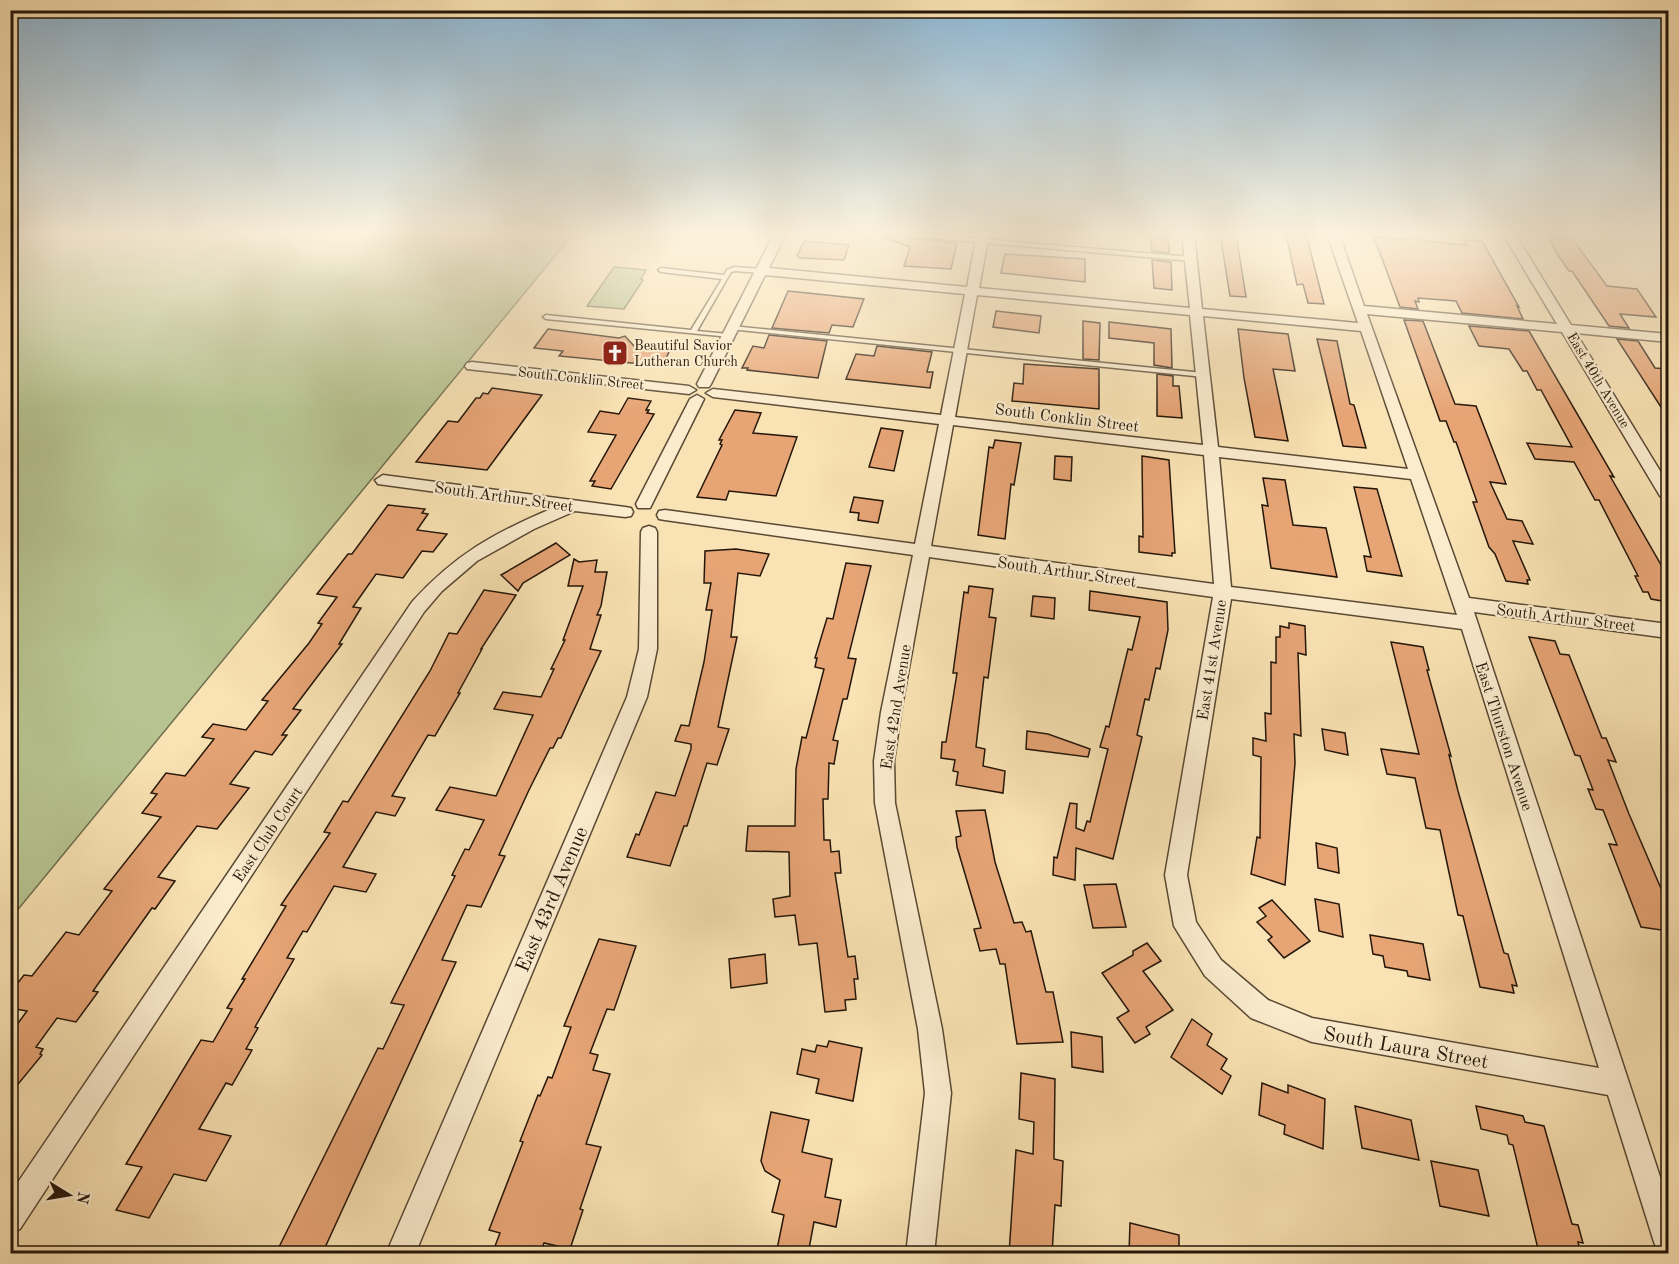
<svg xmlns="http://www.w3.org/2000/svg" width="1679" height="1264" font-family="'Old Standard TT',serif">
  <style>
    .green { fill: #b7c491; stroke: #6e6d4d; stroke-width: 1.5 }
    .building { fill: #e7a576; stroke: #241609; stroke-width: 1.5 }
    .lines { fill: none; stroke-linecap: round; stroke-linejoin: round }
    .service-casing { stroke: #594934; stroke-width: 3 }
    .minor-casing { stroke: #594934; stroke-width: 3 }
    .service { fill: #fbecce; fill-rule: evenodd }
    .minor { fill: #fbecce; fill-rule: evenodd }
    .labels { text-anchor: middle; stroke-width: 4.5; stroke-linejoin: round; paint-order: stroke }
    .far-poi-label { font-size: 14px; fill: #241609; stroke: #fbecce; text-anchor: start }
    .far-street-label { font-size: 14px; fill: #241609; stroke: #fbecce }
    .street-label { font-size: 16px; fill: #241609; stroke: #fbecce }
    .near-street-label { font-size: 20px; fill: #241609; stroke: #fbecce }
  </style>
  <rect width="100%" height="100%" fill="#f9e2b3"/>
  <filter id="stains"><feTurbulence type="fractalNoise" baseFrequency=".00333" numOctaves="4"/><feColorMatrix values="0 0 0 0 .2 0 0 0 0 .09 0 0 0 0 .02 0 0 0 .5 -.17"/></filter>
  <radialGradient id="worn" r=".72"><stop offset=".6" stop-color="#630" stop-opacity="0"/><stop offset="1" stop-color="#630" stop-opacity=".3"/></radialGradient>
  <g class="green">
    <polygon points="11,234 573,234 11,918 10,234"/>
    <polygon points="614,267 646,270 641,279 643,280 624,309 587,306"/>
  </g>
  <g class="building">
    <polygon points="880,234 902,234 907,238 957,243 951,269 904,266 910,247 879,236"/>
    <polygon points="1220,234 1236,234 1246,297 1230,296"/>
    <polygon points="1286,234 1306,234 1324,304 1308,303 1303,284 1297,285"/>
    <polygon points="1550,236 1571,237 1607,286 1637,289 1656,317 1620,314 1629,328 1609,326 1572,271 1569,271 1558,255 1550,240 1553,240"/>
    <polygon points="1151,237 1168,238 1169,253 1152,251"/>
    <polygon points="1374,237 1406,239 1404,237 1423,238 1424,241 1467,245 1464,240 1482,241 1519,307 1517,306 1523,319 1462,313 1456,301 1418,298 1419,302 1415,301 1418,309 1400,307"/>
    <polygon points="804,241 849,245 844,260 800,258 797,256"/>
    <polygon points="1005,254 1085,259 1085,282 1001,273"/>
    <polygon points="1152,260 1171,262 1172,290 1154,288"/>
    <polygon points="788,291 817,294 864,299 853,327 832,325 829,333 772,328"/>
    <polygon points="996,311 1041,316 1039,333 993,327"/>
    <polygon points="1404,320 1423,321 1455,404 1476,406 1506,484 1490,482 1507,519 1522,521 1533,544 1513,541 1530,580 1527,580 1528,584 1506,581 1495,554 1489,547 1473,502 1477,502 1456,442 1454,442 1446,421 1440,421"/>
    <polygon points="1083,321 1100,323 1099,360 1083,359"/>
    <polygon points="1109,322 1171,329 1172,368 1154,365 1154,343 1109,338"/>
    <polygon points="1469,326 1529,331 1614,477 1610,476 1668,577 1668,602 1651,599 1648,592 1643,592 1635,576 1638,576 1599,500 1595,500 1574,462 1535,459 1527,443 1572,447 1541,390 1537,390 1527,371 1523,371 1509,349 1479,346"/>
    <polygon points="548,329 619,338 625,336 635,347 670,350 662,366 559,356 563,351 534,348"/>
    <polygon points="1238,329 1288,334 1295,371 1273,369 1288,441 1255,437 1244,378"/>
    <polygon points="769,335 827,341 818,378 747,370 748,368 742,368 753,346 764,348"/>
    <polygon points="1317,339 1337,341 1350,404 1354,405 1366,448 1343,446"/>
    <polygon points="1617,339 1638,341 1655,368 1668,369 1668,418"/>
    <polygon points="877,346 932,352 927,372 933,372 930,388 846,379 856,354 874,356"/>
    <polygon points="1024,364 1099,369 1099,409 1012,401 1014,383 1023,384"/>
    <polygon points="1157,374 1173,376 1173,386 1179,386 1182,418 1157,416"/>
    <polygon points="492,388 542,395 487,470 416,462 448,421 458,422 476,398 480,398 483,393 488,394"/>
    <polygon points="628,398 651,401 646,410 649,410 647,413 654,414 611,489 592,486 595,481 590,481 616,435 588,432 600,411 619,414"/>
    <polygon points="735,410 761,413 753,433 797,437 776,496 729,491 726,500 697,497 722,445 720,444 722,440 719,440"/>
    <polygon points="881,428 903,431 894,471 869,467"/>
    <polygon points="995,440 1021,443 1014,485 1011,484 1005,539 978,535 989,447 993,448"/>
    <polygon points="1055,456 1072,457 1071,481 1054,479"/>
    <polygon points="1142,456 1169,460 1175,553 1172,553 1172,556 1139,552 1139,536 1143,537"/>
    <polygon points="1263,478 1285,480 1293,525 1326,528 1337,577 1271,568 1262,505 1268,506"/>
    <polygon points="1354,487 1377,489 1402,576 1367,571 1364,556 1371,557"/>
    <polygon points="854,497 883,501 878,523 858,520 859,513 850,512"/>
    <polygon points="388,505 425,509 422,513 428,514 417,530 447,534 433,552 422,551 403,578 376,574 353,607 361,608 339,644 342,644 293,709 301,710 282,735 287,735 272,755 255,751 230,784 249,788 217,829 197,826 158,877 175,881 155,909 152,908 93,991 98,992 76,1022 57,1018 36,1047 43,1049 40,1054 42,1055 10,1094 10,1034 27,1011 10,1008 10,993 24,975 32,976 66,932 79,935 112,891 104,889 161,817 142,813 157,794 151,793 166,773 185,776 214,739 202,737 213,724 246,730 268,701 262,700 309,643 322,624 318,623 337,597 317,594 348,554 352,554"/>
    <polygon points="556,543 570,555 523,583 518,591 501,575"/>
    <polygon points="736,549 769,554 760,576 738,573 731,637 737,637 718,727 729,729 717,765 707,763 687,826 684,826 670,866 627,857 636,834 639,835 656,792 675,796 691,749 691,744 675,741 681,725 689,726 704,662 712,610 706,610 711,583 704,583 705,551"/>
    <polygon points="574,559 579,562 597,560 595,572 607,572 601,606 597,615 601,615 590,649 601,651 561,738 558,738 553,748 550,748 529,790 499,855 505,856 481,907 467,905 442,960 456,962 322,1254 305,1254 279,1247 378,1048 383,1049 404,1005 391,1003 455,876 452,875 465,849 469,850 484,820 436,810 450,787 496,796 533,715 494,709 503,692 541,697 554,669 551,669 565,640 563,640 583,586 568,586"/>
    <polygon points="846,563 871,566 848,658 856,659 847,699 843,699 833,740 838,741 834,764 829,763 828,799 823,799 824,840 830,840 831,852 839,851 841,873 835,873 848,957 855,956 858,979 854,979 856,999 845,1000 846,1010 825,1012 817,943 799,945 795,915 775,917 773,899 790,896 789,852 746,851 748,826 795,826 796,769 802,737 806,738 824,669 815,667 817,658 815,658 827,618 833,619"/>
    <polygon points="969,586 993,589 989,617 996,618 988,678 984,677 976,747 985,749 983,766 1005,771 1003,793 956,785 958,772 953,771 955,760 941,758 942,742 946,742 957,673 953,673 964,592 968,593"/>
    <polygon points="484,590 516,595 481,649 482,649 458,693 460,693 435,736 428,735 392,796 405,798 395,816 376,812 343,867 376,874 366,892 334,886 307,932 303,931 287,958 294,959 255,1027 258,1028 246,1049 252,1050 232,1085 226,1083 199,1129 231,1136 206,1181 174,1174 149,1218 116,1210 142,1167 126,1164 201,1040 213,1042 232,1009 227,1008 245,979 242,979 286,906 281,905 330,833 324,832 343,801 348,802 430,671 449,633 457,634"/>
    <polygon points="1090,591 1167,602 1168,630 1160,669 1156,668 1149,700 1145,699 1137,735 1142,737 1113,859 1076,848 1075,880 1053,875 1054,857 1057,858 1070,803 1077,804 1076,828 1084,831 1087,821 1090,822 1108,749 1100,747 1106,726 1109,727 1128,649 1132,650 1140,617 1089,610"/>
    <polygon points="1033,596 1055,598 1054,619 1031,616"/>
    <polygon points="1289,623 1305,626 1306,655 1298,653 1301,736 1294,734 1295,763 1285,885 1251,874 1257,837 1260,838 1261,757 1253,755 1253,738 1266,741 1265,713 1271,714 1271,662 1276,663 1276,637 1280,637 1280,626 1289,628"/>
    <polygon points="1529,637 1555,641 1560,654 1569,655 1602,738 1606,738 1616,762 1608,760 1629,814 1663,893 1668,894 1668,931 1641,927 1609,844 1617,845 1603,810 1596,809 1588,789 1593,790 1580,756 1575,755"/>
    <polygon points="1391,642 1423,647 1429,670 1427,670 1451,756 1449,755 1458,791 1504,953 1508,954 1517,986 1512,985 1514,993 1480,987 1463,916 1458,915 1440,830 1426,828 1415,778 1387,774 1381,749 1419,754"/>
    <polygon points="1322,729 1345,733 1348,755 1325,750"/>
    <polygon points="1027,731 1048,734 1090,749 1088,757 1026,749"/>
    <polygon points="985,810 995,862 1014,923 1022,922 1026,932 1031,931 1046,992 1053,992 1063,1042 1017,1044 1005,964 1000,964 996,949 980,951 974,929 981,928 957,847 956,837 961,836 956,811"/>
    <polygon points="1316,843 1337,848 1339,873 1318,868"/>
    <polygon points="1116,884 1126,927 1093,928 1084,885"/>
    <polygon points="1315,899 1339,904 1343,937 1319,931"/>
    <polygon points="1272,900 1310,941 1284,958 1268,940 1272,937 1257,922 1266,916 1259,908"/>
    <polygon points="1370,935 1423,944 1430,980 1408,976 1407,971 1385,967 1383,956 1373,954"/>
    <polygon points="599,939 636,946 614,1010 607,1009 590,1053 598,1055 593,1070 610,1074 586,1144 601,1147 580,1209 583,1210 570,1249 544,1243 540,1254 492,1254 500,1233 489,1230 523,1142 520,1141 538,1095 540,1096 548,1077 552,1078 571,1027 564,1026"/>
    <polygon points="1147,943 1161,961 1143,971 1173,1010 1146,1027 1150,1034 1135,1043 1117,1018 1129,1011 1102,973 1133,955 1133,951"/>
    <polygon points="765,954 767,983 731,988 729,959"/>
    <polygon points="1192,1019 1212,1034 1207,1045 1227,1059 1221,1069 1231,1076 1222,1094 1171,1057"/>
    <polygon points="1071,1032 1102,1037 1103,1072 1072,1067"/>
    <polygon points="829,1041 862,1048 853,1101 816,1093 819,1079 797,1074 802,1049 815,1052 817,1045 827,1047"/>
    <polygon points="1021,1073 1055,1079 1054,1159 1063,1161 1061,1206 1055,1205 1052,1254 1009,1254 1016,1150 1033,1154 1034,1122 1019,1119"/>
    <polygon points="1262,1083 1288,1093 1288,1085 1325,1099 1323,1149 1284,1134 1285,1125 1259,1115"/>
    <polygon points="1355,1106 1411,1120 1419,1160 1362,1148"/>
    <polygon points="1476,1106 1523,1116 1525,1122 1544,1126 1572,1224 1578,1225 1583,1243 1578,1242 1581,1254 1559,1254 1538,1249 1513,1145 1509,1144 1507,1135 1481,1129"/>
    <polygon points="771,1112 809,1120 802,1152 832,1159 825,1197 841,1200 836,1227 814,1222 808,1254 776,1254 784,1215 772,1212 780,1180 765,1171 761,1161"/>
    <polygon points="1431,1161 1478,1170 1489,1216 1440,1206"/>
    <polygon points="1130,1223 1179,1235 1179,1254 1129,1254"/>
  </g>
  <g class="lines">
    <g class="service-casing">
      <g id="service">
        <polygon points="904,234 924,234 1191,257 1194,259 1191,261 907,236"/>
        <polygon points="734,267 761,269 764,271 761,273 735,271 731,272 697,331 728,334 730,335 730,337 546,319 543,317 546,315 691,330 722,279 661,272 658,270 661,268 724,275 727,270"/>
        <polygon points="732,326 1204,373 1207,375 1204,377 730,329 730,327"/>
      </g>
    </g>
    <g class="minor-casing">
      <g id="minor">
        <path d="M774,234H786L769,268L967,287L977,234H989L979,288L1190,308L1182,234H1194L1202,309L1358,323L1327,234H1339L1364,306L1557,324L1503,234H1515L1571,325L1668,334V342L1576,333L1668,484V501L1660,496L1562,332L1367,314L1469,598L1668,624V638L1474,612L1668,1201V1254L1658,1252L1654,1242L1608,1095L1312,1042L1251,1018L1205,976L1174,926L1165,875L1213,597L929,557L901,712L894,761L895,803L942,1029L951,1093L934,1254H906L925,1093L918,1029L875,803L874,761L881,712L913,555L665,520L659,519L657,515L659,511L665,510L915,544L939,424L713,397L706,393L713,389L941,415L965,294L765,275L711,384L709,387H699L697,384ZM977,295L1190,315L1203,445L955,417ZM1203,316L1361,331L1408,469L1218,447ZM953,425L1204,455L1214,584L931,546ZM1219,457L1411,479L1457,615L1231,587ZM1231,599L1462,629L1599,1068L1312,1018L1268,1000L1221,960L1196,922L1187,875Z"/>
        <polygon points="472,362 689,386 696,390 689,394 467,369 465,366 467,363"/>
        <polygon points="697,395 704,399 652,504 650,508 638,508 636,504 690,399"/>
        <path d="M383,475L625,507L631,508L633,512L631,516L625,517L575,511L534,529L477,561L442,591L424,612L20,1229L10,1233V1194L412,602C456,554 494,533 553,508L378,484L375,480Z"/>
        <polygon points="649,526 655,528 657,532 657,649 647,697 415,1254 386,1254 627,697 639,649 641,532 643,528"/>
      </g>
    </g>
    <use href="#service" class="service"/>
    <use href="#minor" class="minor"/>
  </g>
  <linearGradient id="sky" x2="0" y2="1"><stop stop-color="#8cb7d5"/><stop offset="0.57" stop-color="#fcf2dd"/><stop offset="1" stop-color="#fcf2dd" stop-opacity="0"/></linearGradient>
  <rect width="1679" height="411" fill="url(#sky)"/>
  <defs>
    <g id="church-square" transform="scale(1.35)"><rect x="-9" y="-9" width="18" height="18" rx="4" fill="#8f2418" stroke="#fbecce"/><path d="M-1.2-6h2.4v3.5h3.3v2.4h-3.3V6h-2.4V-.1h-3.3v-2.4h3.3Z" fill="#fff"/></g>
  </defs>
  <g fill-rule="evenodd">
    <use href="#church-square" x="615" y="353"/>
  </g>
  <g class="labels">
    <g class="far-poi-label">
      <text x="634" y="350">Beautiful Savior<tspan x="634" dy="16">Lutheran Church</tspan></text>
    </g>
    <g class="far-street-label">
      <text transform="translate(581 378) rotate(6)" y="5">South Conklin Street</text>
      <text transform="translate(1599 380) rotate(59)" y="5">East 40th Avenue</text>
    </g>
    <g class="street-label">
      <text transform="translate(1067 417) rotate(7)" y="6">South Conklin Street</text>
      <text transform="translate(504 496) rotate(8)" y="6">South Arthur Street</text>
      <text transform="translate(1067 571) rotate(8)" y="6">South Arthur Street</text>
      <text transform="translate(1566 617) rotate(7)" y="6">South Arthur Street</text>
      <text transform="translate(1211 660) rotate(-81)" y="6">East 41st Avenue</text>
      <text transform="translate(895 707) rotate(-81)" y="6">East 42nd Avenue</text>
      <text transform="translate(1505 736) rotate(72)" y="6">East Thurston Avenue</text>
      <text transform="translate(267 834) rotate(-56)" y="6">East Club Court</text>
    </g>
    <g class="near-street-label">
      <text transform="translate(551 899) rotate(-67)" y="7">East 43rd Avenue</text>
      <text transform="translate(1406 1047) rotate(10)" y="7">South Laura Street</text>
    </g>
  </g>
  <rect width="1679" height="1264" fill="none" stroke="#f9e2b3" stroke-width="36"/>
  <rect x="12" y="12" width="1655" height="1240" fill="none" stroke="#241609" stroke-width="3"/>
  <rect x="18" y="18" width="1643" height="1228" fill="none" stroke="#241609" stroke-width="1.5"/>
  <g transform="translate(69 1195) rotate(101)" stroke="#fbecce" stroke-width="4.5" paint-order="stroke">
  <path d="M0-4.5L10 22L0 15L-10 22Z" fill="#241609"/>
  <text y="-9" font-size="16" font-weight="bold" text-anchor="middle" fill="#241609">N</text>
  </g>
  <rect width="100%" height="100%" filter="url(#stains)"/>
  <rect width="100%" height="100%" fill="url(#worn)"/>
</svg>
